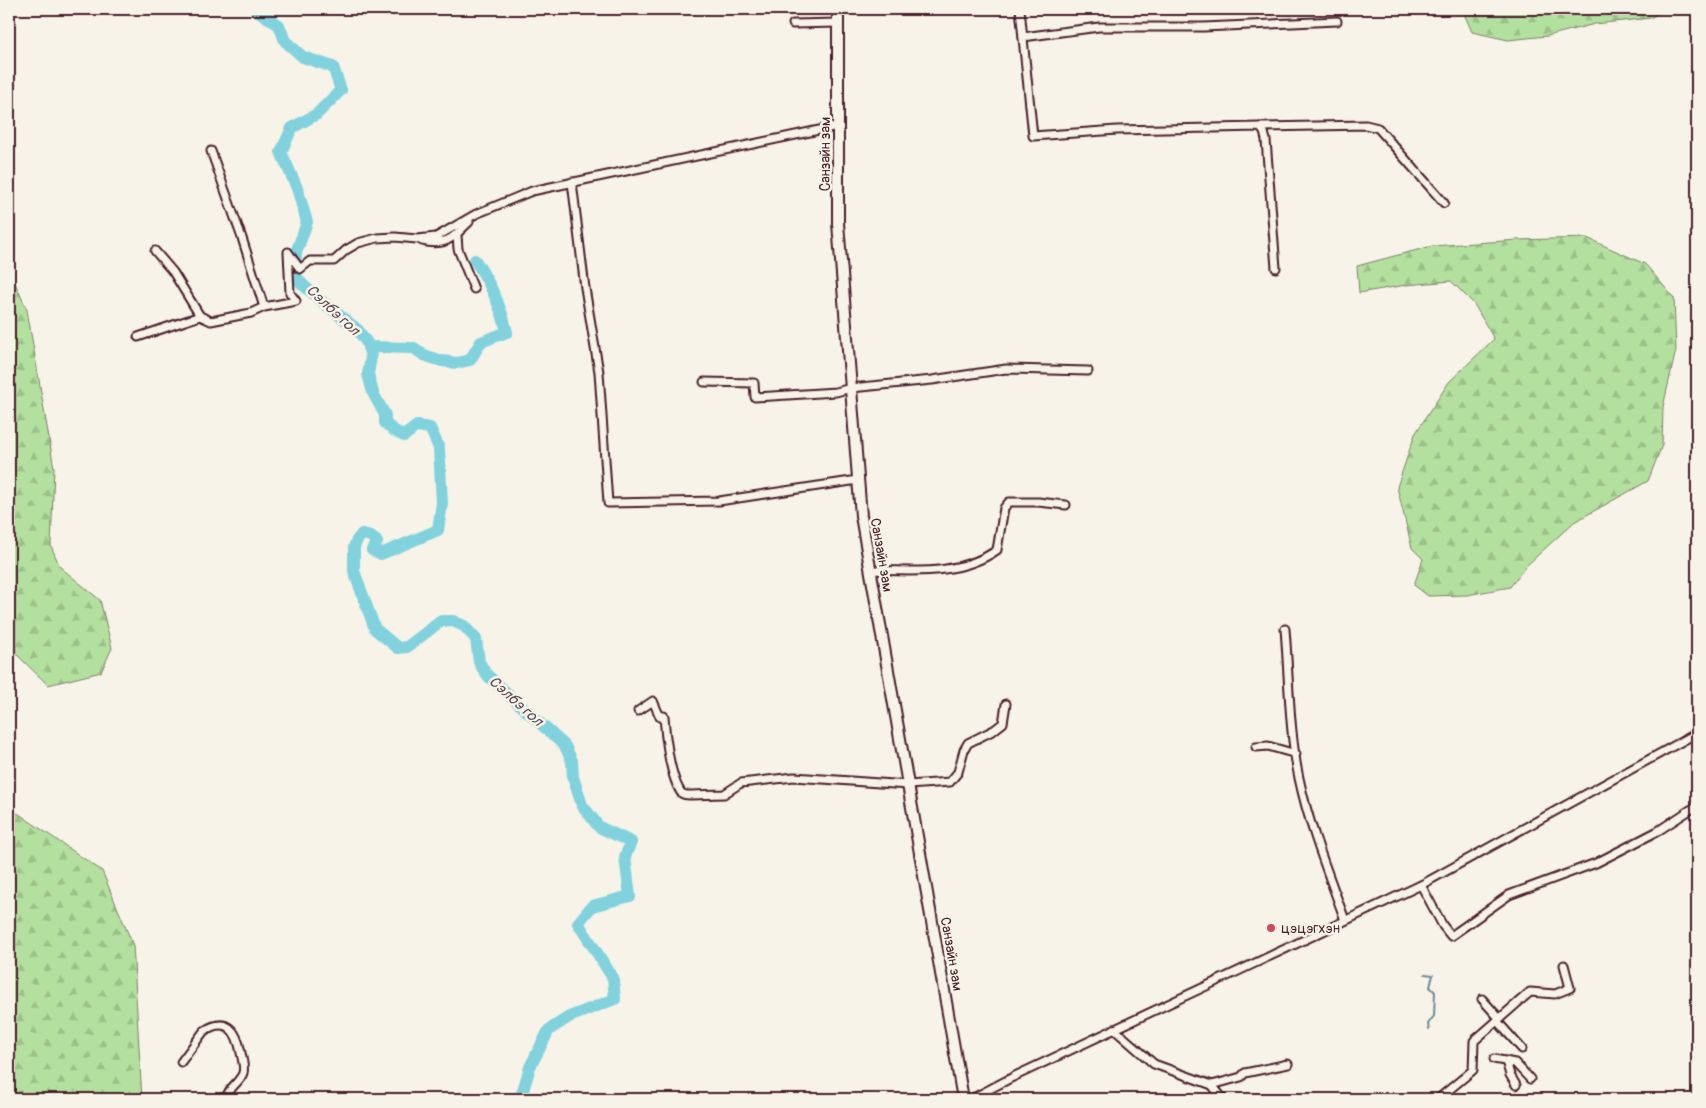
<svg xmlns="http://www.w3.org/2000/svg" width="1706" height="1108" font-family="Pangolin,sans-serif">
  <style>
    .forest { fill: url(#forest-firs); stroke: #7e8065 }
    .lines { fill: none; stroke-linecap: round; stroke-linejoin: round }
    .stream { stroke: #6c8a96; stroke-width: 2 }
    .river { stroke: #82d2de; stroke-width: 12 }
    .street-casing { stroke: #4a1f2b; stroke-width: 11 }
    .secondary-casing { stroke: #4a1f2b; stroke-width: 14 }
    .street { stroke: #f7f3e8; stroke-width: 7 }
    .secondary { stroke: #f7f3e8; stroke-width: 10 }
    .poi-dot { fill: #d1495b; stroke: #f7f3e8; stroke-width: 2 }
    .labels { text-anchor: middle; stroke-width: 5; stroke-linejoin: round; paint-order: stroke }
    .street-label { font-size: 14px; fill: #4a1f2b; stroke: #f7f3e8 }
    .poi-label { font-size: 14px; fill: #4a1f2b; stroke: #f7f3e8; text-anchor: start }
    .water-label { font-size: 15px; font-style: italic; fill: #584c58; stroke: #f7f3e8 }
  </style>
  <defs>
    <pattern id="forest-firs" width="22" height="20" patternUnits="userSpaceOnUse" patternTransform="scale(1.25)"><rect width="22" height="20" fill="#b3e09f"/><path d="M5 1l3.5 6h-7zM16 11l3.5 6h-7z" fill="#9bc089"/></pattern>
  </defs>
  <rect width="100%" height="100%" fill="#f7f3e8"/>
  <filter id="ink" filterUnits="userSpaceOnUse"><feTurbulence type="fractalNoise" baseFrequency=".02" numOctaves="2"/><feDisplacementMap in="SourceGraphic" scale="10" xChannelSelector="R" yChannelSelector="G"/><feConvolveMatrix kernelMatrix="1 2 1 2 8 2 1 2 1" color-interpolation-filters="sRGB"/></filter>
  <g filter="url(#ink)">
    <g class="forest">
      <polygon points="1462,9 1664,9 1651,18 1595,24 1547,36 1508,40 1472,32"/>
      <polygon points="1587,238 1645,264 1674,298 1676,350 1663,407 1662,445 1648,481 1574,522 1526,566 1510,587 1467,595 1428,596 1414,585 1423,559 1412,548 1397,487 1415,434 1449,382 1494,339 1474,304 1451,281 1406,285 1359,293 1357,266 1432,246 1518,240"/>
      <polygon points="9,269 27,310 54,468 51,546 60,567 100,600 112,648 101,672 48,685 9,647"/>
      <polygon points="9,811 19,814 102,871 133,945 142,1099 9,1099"/>
    </g>
    <g class="lines">
      <polyline class="stream" points="1425,974 1433,975 1430,987 1435,992 1434,1016 1428,1024 1429,1029"/>
      <g class="river">
        <path d="M255,9L279,25L285,41L303,57L333,67L341,90L317,114L292,128L281,152L297,188L307,222L296,253L295,275L303,285L325,304L358,330L367,343L371,357L368,374L373,393L385,415V423L393,430L404,436L417,426L430,428L439,448L442,503L438,530L381,554L372,550L377,542C373,536 369,535 362,534L357,540L354,547V571L375,629L398,648L407,647L441,621H453L464,626L476,639L479,662L486,674L565,746L572,761L573,777L582,805L599,827L631,842L625,857L630,896L592,906L578,923L613,978L615,999L569,1017L549,1030L530,1067L522,1094L532,1099"/>
        <path d="M368,347L414,348L424,355L442,361L457,363L470,360L481,342L507,332C501,306 490,283 475,260"/>
      </g>
      <g class="street-casing">
        <g id="street">
          <polyline points="1020,9 1033,136 1117,130 1260,127 1264,132 1266,140 1276,268"/>
          <polyline points="793,24 838,23"/>
          <polyline points="1023,37 1099,27 1203,27 1337,21"/>
          <polyline points="1260,127 1366,125 1378,128 1444,203"/>
          <polyline points="211,151 242,238 264,307 296,301 290,293 288,252 300,269 310,261 334,261 346,250 358,243 377,238 395,237 417,239 436,237 476,214 532,191 838,126"/>
          <polyline points="572,182 585,288 599,372 608,503 719,501 858,480"/>
          <polyline points="457,235 458,249 474,289"/>
          <path d="M422,241C446,247 454,237 469,222"/>
          <polyline points="155,251 173,272 200,316 211,321 251,313 264,307"/>
          <polyline points="138,337 200,316"/>
          <polyline points="704,382 754,383 755,397 836,392 851,388 932,380 1006,369 1088,371"/>
          <path d="M870,570C913,571 960,576 997,550L1004,508L1009,502H1038L1066,505"/>
          <path d="M1285,629C1289,677 1289,732 1299,778C1309,826 1328,873 1345,920"/>
          <path d="M638,711L653,701L660,717L664,716C665,735 670,775 680,791C682,795 686,795 690,795L724,794L741,783L794,777L908,785L950,782L958,772L964,750L968,743L994,730L1003,723L1006,704"/>
          <polyline points="1256,747 1268,746 1296,754"/>
          <polyline points="1421,885 1443,926 1451,936 1509,895 1596,863 1658,831 1690,810 1697,807"/>
          <polyline points="1482,999 1499,1018"/>
          <polyline points="1497,1021 1522,1049"/>
          <polyline points="1114,1029 1154,1064 1212,1085 1223,1099"/>
          <polyline points="1494,1059 1515,1063 1530,1079"/>
          <polyline points="1506,1061 1510,1075 1516,1085"/>
          <path d="M181,1062L204,1031C227,1016 237,1031 241,1053C242,1059 245,1067 243,1073C239,1084 228,1087 226,1099"/>
          <polyline points="1212,1085 1241,1077 1245,1073 1288,1064"/>
          <polyline points="971,1099 1013,1077 1421,885 1697,733"/>
          <polyline points="1438,1099 1473,1070 1474,1041 1530,992 1555,994 1570,988 1564,965"/>
        </g>
      </g>
      <g class="secondary-casing">
        <polyline id="secondary" points="838,9 838,223 861,516 963,1099"/>
      </g>
      <use href="#street" class="street"/>
      <use href="#secondary" class="secondary"/>
    </g>
  </g>
  <circle class="poi-dot" cx="1271" cy="928" r="5"/>
  <g class="labels">
    <g class="street-label">
      <text transform="translate(825 154) rotate(-90)" y="5">Санзайн зам</text>
      <text transform="translate(882 555) rotate(80)" y="5">Санзайн зам</text>
      <text transform="translate(952 954) rotate(80)" y="5">Санзайн зам</text>
    </g>
    <g class="poi-label">
      <text x="1281" y="933">цэцэгхэн</text>
    </g>
    <g class="water-label">
      <text transform="translate(333 310) rotate(43)" y="5">Сэлбэ гол</text>
      <text transform="translate(516 701) rotate(42)" y="5">Сэлбэ гол</text>
    </g>
  </g>
  <rect width="1706" height="1108" fill="none" stroke="#f7f3e8" stroke-width="30"/>
  <rect x="15" y="15" width="1676" height="1078" fill="none" stroke="#4a1f2b" stroke-width="2" filter="url(#ink)"/>
</svg>
